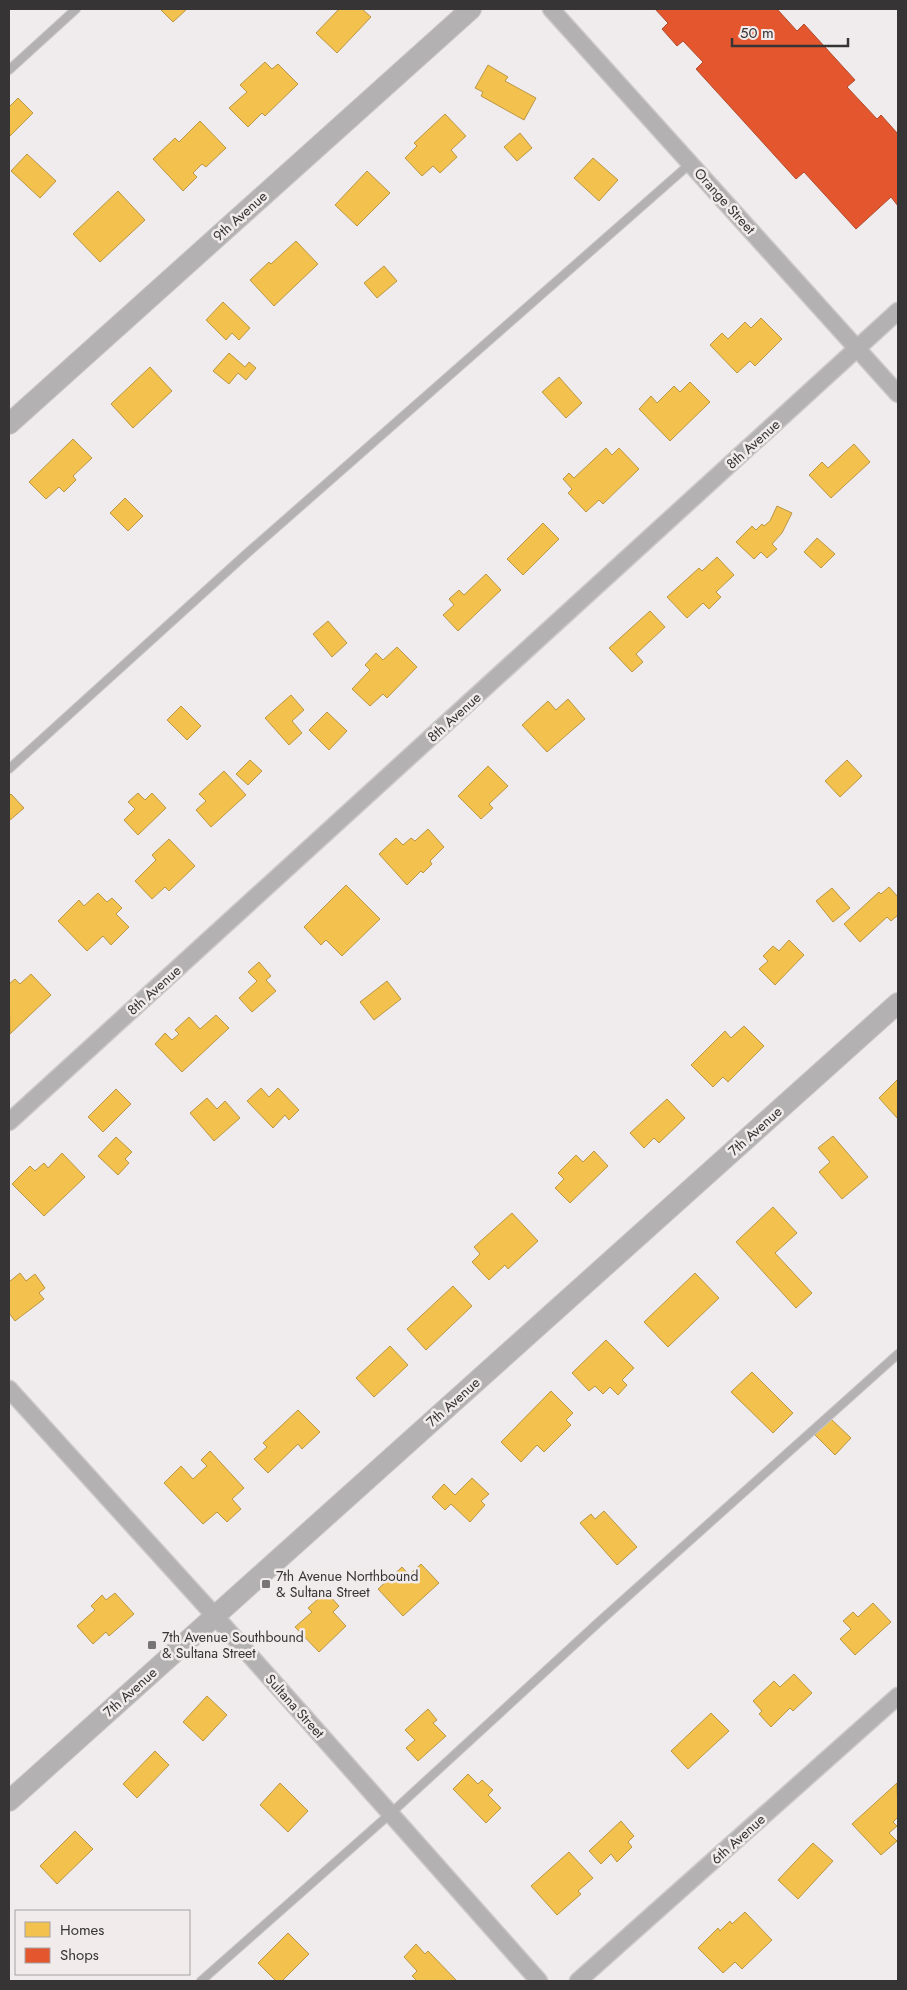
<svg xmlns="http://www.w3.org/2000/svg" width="907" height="1990" font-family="Jost,sans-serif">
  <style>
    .homes { fill: #f2c14e; stroke: #ba9746 }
    .shops { fill: #e4572e; stroke: #b04c30 }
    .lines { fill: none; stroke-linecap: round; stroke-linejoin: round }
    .service-casing { stroke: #cac8c8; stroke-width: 10 }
    .minor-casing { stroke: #cac8c8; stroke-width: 19 }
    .tertiary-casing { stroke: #cac8c8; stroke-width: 22 }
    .service { stroke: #b3b1b2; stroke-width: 8 }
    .minor { stroke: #b3b1b2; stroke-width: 16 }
    .tertiary { stroke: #b3b1b2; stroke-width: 20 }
    .poi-dot { fill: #777475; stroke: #f1ebec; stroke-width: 2 }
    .labels { text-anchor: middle; stroke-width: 5; stroke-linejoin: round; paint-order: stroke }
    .street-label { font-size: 14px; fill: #363434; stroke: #f1ebec }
    .poi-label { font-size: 14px; fill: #363434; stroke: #f1ebec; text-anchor: start }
  </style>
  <rect width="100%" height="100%" fill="#f0eced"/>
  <g class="homes">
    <polygon points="160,9 187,9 173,22"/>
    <polygon points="339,9 362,9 371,17 337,53 316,33"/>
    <polygon points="265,62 272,69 278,64 298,84 265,116 262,113 248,127 229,108 247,92 240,85"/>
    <polygon points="488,65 508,77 505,81 536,98 524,120 481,96 483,92 475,88"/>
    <polygon points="18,98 33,113 9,137 9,107"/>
    <polygon points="445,114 466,136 451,150 457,157 440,173 433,166 422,176 405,158 417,146 414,143"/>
    <polygon points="200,121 226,148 206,167 202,164 193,173 197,177 183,191 153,159 175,138 179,142"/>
    <polygon points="520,133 532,148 517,161 504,147"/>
    <polygon points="27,154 56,181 40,198 11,171"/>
    <polygon points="593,158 618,180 599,201 574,178"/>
    <polygon points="367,171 390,193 357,226 335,205"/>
    <polygon points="118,191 145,220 100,262 73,234"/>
    <polygon points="296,241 318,264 274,306 250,280 269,262 271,264"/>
    <polygon points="384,266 397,281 377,298 364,283"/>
    <polygon points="223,302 250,328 239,340 232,333 226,340 206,320"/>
    <polygon points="761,318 782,339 755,366 750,361 737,373 710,345 722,333 728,339 745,322 751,328"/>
    <polygon points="229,353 245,367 249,362 256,368 246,380 238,373 229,384 213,371"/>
    <polygon points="150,367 172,391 133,428 111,404"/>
    <polygon points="559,377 582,403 566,418 542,392"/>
    <polygon points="690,382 710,402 670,441 639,409 651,396 657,403 674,386 680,392"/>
    <polygon points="73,439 92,458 73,476 76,480 64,492 59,487 46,499 29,482"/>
    <polygon points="854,444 870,462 831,498 809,475 822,462 828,468"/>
    <polygon points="606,448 612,455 619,448 639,469 603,504 599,500 586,512 568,493 572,489 563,479 569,473 574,478"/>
    <polygon points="125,498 143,516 128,531 110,513"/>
    <polygon points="777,506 792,513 782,533 772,544 777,549 767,558 761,552 754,559 736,542 752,526 756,530 762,524 764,526 770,521"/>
    <polygon points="543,523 559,539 523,575 507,559"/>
    <polygon points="817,538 835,554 821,568 804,552"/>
    <polygon points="717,557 734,575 716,592 721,597 709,609 703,603 687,618 667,597 699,568 702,571"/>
    <polygon points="486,574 501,590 458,631 443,615 454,605 449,599 459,590 464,595"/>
    <polygon points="650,611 665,627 636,654 643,662 632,672 609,648"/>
    <polygon points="328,621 347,643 332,657 313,634"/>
    <polygon points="397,647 417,667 387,698 383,694 370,706 352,689 370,670 365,665 376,653 383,660"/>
    <polygon points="291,695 304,710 292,721 302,733 289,745 265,718"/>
    <polygon points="568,699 585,719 547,752 522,725 548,701 556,710"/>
    <polygon points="181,706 201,726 187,740 167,720"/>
    <polygon points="327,712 347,731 329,750 309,730"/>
    <polygon points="250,760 262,771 248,785 236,774"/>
    <polygon points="847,760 862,776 840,797 825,781"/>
    <polygon points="488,766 508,786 489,804 493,808 481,819 458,796"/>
    <polygon points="224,771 246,795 211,827 196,810 206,801 199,794"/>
    <polygon points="138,793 145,800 152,793 166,808 138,835 124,820 135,809 128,802"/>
    <polygon points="11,794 24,808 9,821 9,796"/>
    <polygon points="428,829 444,847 430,861 432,864 423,873 421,871 407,885 379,854 396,838 403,845 411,838 415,841"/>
    <polygon points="169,839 195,866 169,891 165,887 152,899 135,881 156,860 152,855"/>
    <polygon points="346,885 380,919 342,956 326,940 321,945 304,927"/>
    <polygon points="889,887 898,897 898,915 891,921 887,917 860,942 844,924 879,892 881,894"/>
    <polygon points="832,888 850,908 833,922 816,901"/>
    <polygon points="98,893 107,902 112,898 122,908 116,914 129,927 111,945 103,936 87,951 58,921 79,900 84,906"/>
    <polygon points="789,940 804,955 775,985 759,969 768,961 763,956 773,946 779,951"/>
    <polygon points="259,962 271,976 266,980 276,991 252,1012 239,998 257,981 248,972"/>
    <polygon points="31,974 51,995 10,1034 9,984 15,979 20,984"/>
    <polygon points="387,981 401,999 374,1020 360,1002"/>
    <polygon points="216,1015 229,1028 182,1072 155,1044 165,1033 172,1040 179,1034 175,1030 189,1017 200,1029"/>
    <polygon points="744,1026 764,1046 728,1082 723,1077 713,1087 691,1065 725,1031 731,1038"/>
    <polygon points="898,1079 898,1119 879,1098"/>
    <polygon points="261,1088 269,1097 278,1088 299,1110 289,1120 285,1115 273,1128 247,1101"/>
    <polygon points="116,1089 131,1104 103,1132 88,1117"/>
    <polygon points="207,1098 217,1109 225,1101 240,1118 214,1141 190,1113"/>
    <polygon points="667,1099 685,1118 659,1143 654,1138 644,1148 630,1133"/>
    <polygon points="833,1136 868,1177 842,1199 819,1172 830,1162 818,1148"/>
    <polygon points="116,1137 132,1152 125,1159 129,1163 118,1175 98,1156"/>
    <polygon points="594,1151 608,1166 570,1203 555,1188 564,1179 558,1173 576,1155 583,1162"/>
    <polygon points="62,1153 85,1177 44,1216 12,1184 30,1166 35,1171 44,1163 48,1168"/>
    <polygon points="773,1207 797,1233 775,1253 812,1293 796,1308 736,1242"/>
    <polygon points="512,1213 538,1241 508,1269 505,1265 489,1280 472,1262 480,1254 474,1247"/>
    <polygon points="20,1273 26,1281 35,1274 45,1288 39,1293 44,1299 15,1321 9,1313 9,1282"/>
    <polygon points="695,1273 719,1298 668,1347 644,1322"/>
    <polygon points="453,1286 472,1306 426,1350 407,1329"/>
    <polygon points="606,1340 634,1368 622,1380 627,1385 618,1395 610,1387 603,1394 595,1386 589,1391 572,1373"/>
    <polygon points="390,1346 408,1365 374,1397 356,1378"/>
    <polygon points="752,1372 793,1413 773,1433 731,1392"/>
    <polygon points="551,1391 573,1413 566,1420 571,1425 544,1452 537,1445 521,1462 501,1442"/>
    <polygon points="298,1410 320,1432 302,1449 298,1444 268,1473 254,1459 267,1447 263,1443"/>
    <polygon points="831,1419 851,1438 835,1455 815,1435"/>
    <polygon points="210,1451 244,1488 232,1499 241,1509 227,1522 217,1512 203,1524 164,1483 181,1466 193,1479 207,1466 201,1460"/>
    <polygon points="472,1478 489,1494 481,1501 485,1505 470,1522 451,1504 445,1510 432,1497 444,1484 455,1495"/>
    <polygon points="604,1511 637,1547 617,1565 580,1523 591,1514 595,1519"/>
    <polygon points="421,1564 439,1583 403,1616 378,1589 402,1567 409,1575"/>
    <polygon points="326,1592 339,1606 333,1612 346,1626 319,1652 295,1627 312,1612 308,1608"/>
    <polygon points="115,1593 134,1614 109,1636 106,1632 93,1644 77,1626 95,1610 91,1606 102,1595 106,1600"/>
    <polygon points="873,1603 891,1622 855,1655 840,1639 851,1629 843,1621 853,1612 858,1617"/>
    <polygon points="794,1674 812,1693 793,1711 790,1708 771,1727 759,1714 762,1711 753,1701 774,1681 780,1687"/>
    <polygon points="207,1696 227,1715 203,1741 183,1722"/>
    <polygon points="428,1709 437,1720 433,1723 446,1736 418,1761 406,1748 415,1740 405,1730"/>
    <polygon points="711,1713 729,1731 688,1769 671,1751"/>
    <polygon points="155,1751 169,1765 137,1798 123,1784"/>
    <polygon points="468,1774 478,1784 482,1780 493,1790 488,1795 501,1808 486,1823 453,1789"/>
    <polygon points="280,1783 308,1811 288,1832 260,1805"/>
    <polygon points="897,1783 898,1817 893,1822 897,1826 889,1833 897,1841 881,1855 852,1824"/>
    <polygon points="621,1821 634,1836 628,1842 632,1847 617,1862 611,1854 601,1864 589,1851"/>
    <polygon points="75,1831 93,1849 57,1884 40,1866"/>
    <polygon points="813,1843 833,1861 798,1899 778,1880"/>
    <polygon points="569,1852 593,1878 578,1891 581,1894 557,1915 531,1886"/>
    <polygon points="745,1912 772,1940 742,1969 735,1962 723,1973 698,1948 718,1928 720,1931 730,1921 732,1924"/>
    <polygon points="288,1933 309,1954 282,1981 276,1981 258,1963"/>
    <polygon points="416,1944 425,1954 428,1951 457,1981 417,1981 412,1976 417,1971 404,1957"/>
  </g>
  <polygon class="shops" points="655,9 777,9 797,31 804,24 855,80 847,87 877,119 881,115 898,134 898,206 891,197 856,229 804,172 796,179 696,69 703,62 683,41 677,46 662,29 668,23"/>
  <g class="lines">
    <g class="service-casing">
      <g id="service">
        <polyline points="9,70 76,9"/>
        <polyline points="9,769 244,556 691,163"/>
        <polyline points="201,1981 390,1814 600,1621 898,1354"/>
      </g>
    </g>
    <g class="minor-casing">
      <g id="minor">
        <polyline points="551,9 898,394"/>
        <polyline points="9,1122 898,311"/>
        <polyline points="9,1389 215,1616 539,1981"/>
        <polyline points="578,1981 898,1696"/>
      </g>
    </g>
    <g class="tertiary-casing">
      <g id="tertiary">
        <polyline points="9,424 471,9"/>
        <polyline points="9,1801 898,1003"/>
      </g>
    </g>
    <use href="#service" class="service"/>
    <use href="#minor" class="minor"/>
    <use href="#tertiary" class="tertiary"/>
  </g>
  <g class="poi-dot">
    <rect x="261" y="1579" width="10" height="10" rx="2.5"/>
    <rect x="147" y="1640" width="10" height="10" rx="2.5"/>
  </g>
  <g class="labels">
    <g class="street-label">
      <text transform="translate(725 201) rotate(48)" y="5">Orange Street</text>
      <text transform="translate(240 216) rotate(-42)" y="5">9th Avenue</text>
      <text transform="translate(753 444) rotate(-42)" y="5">8th Avenue</text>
      <text transform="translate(454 717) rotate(-42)" y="5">8th Avenue</text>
      <text transform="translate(154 990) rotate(-42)" y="5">8th Avenue</text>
      <text transform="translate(755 1131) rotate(-42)" y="5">7th Avenue</text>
      <text transform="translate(453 1402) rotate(-42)" y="5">7th Avenue</text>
      <text transform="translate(130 1692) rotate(-42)" y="5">7th Avenue</text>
      <text transform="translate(295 1706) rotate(48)" y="5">Sultana Street</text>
      <text transform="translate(738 1839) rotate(-42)" y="5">6th Avenue</text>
    </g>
    <g class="poi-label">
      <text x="276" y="1581">7th Avenue Northbound<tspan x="276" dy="16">&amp; Sultana Street</tspan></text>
      <text x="162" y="1642">7th Avenue Southbound<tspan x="162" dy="16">&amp; Sultana Street</tspan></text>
    </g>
  </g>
  <rect width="907" height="1990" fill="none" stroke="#363434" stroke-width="20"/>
  <rect x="15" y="1910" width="175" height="65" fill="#f1ebec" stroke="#a6a2a2"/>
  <rect x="25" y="1922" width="25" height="15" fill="#f2c14e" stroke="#a6a2a2"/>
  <text x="60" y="1935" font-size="15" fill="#363434">Homes</text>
  <rect x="25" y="1948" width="25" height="15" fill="#e4572e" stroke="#a6a2a2"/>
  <text x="60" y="1960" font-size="15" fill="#363434">Shops</text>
  <path d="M732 38v8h116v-8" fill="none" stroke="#363434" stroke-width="2.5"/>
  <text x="740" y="38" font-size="15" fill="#363434" stroke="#f1ebec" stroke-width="4" paint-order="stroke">50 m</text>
</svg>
